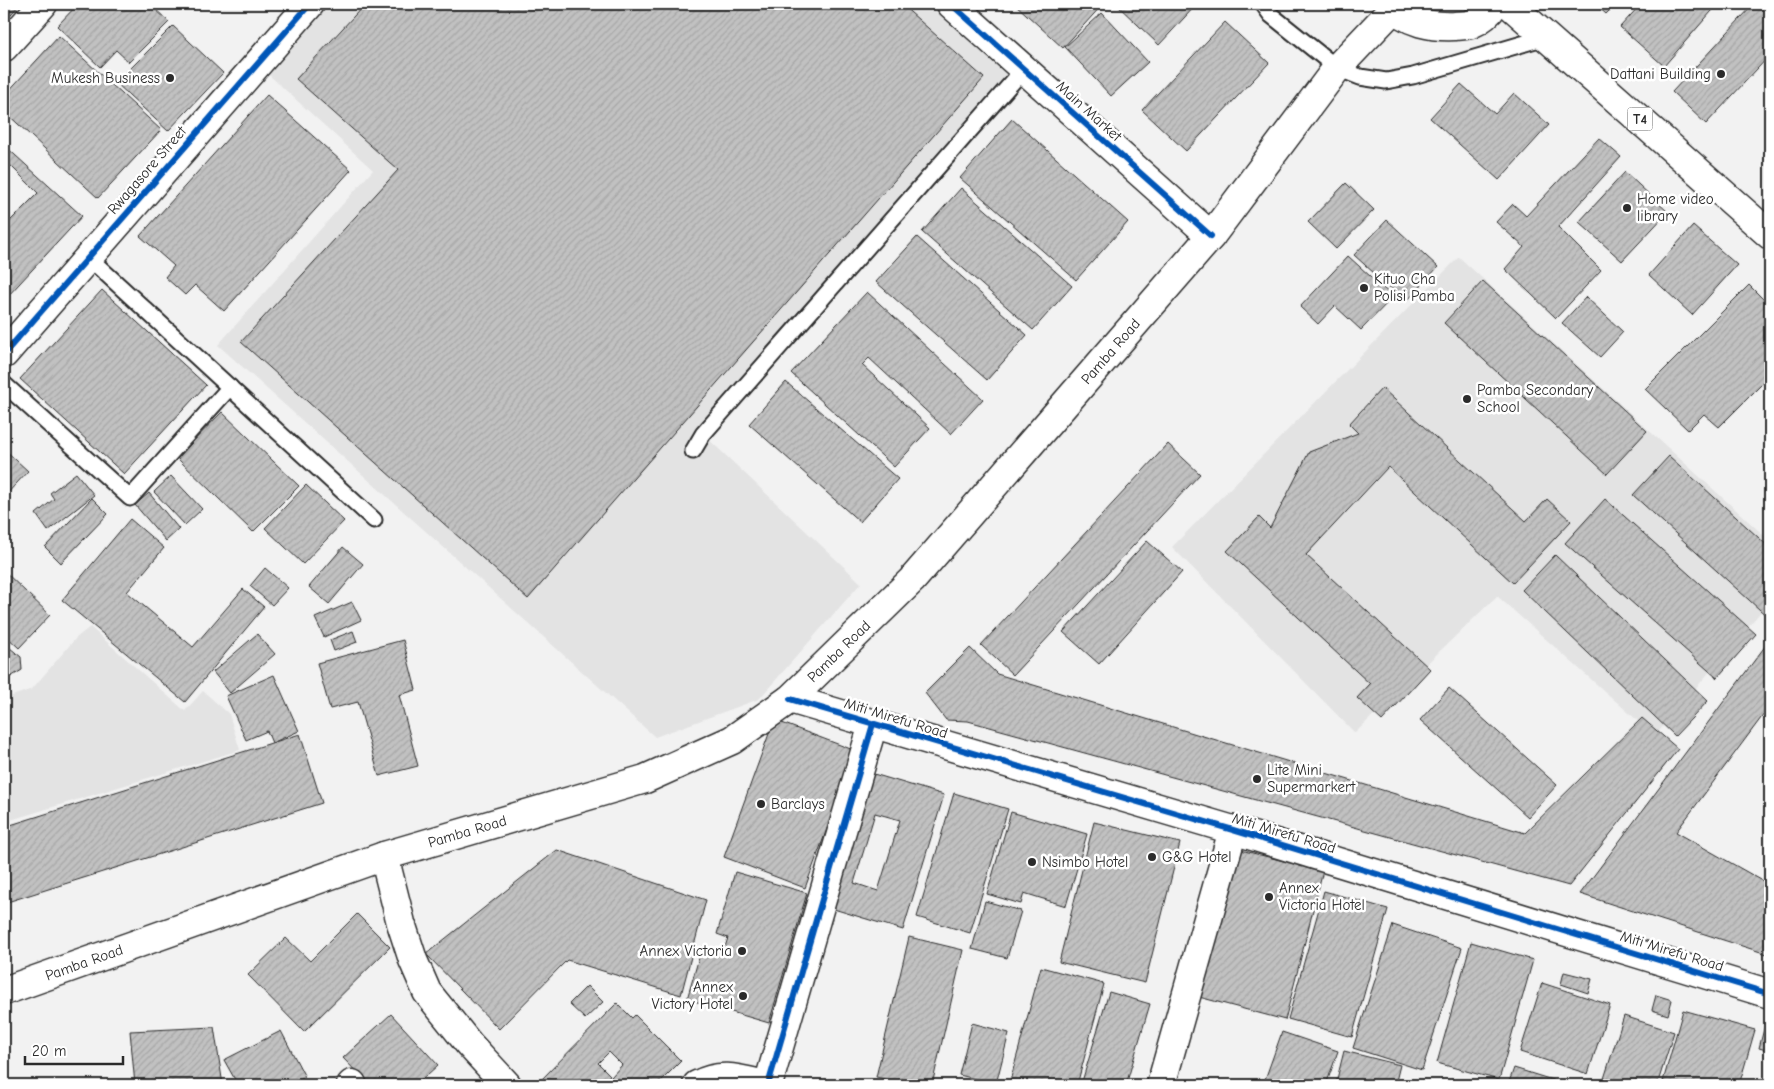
<svg xmlns="http://www.w3.org/2000/svg" width="1774" height="1089" font-family="'Comic Neue',sans-serif">
  <style>
    .built { fill: #e3e3e3 }
    .building { fill: url(#building-hatch); stroke: #2b2b2b; fill-rule: evenodd }
    .lines { fill: none; stroke-linecap: round; stroke-linejoin: round }
    .lane-casing { stroke: #2b2b2b; stroke-width: 19 }
    .street-casing { stroke: #2b2b2b; stroke-width: 31 }
    .secondary-casing { stroke: #2b2b2b; stroke-width: 31 }
    .highway-casing { stroke: #2b2b2b; stroke-width: 31 }
    .lane { stroke: #fff; stroke-width: 15 }
    .street { stroke: #fff; stroke-width: 28 }
    .secondary { stroke: #fff; stroke-width: 28 }
    .highway { stroke: #fff; stroke-width: 28 }
    .cycleway-casing { stroke: #fff; stroke-width: 9 }
    .cycleway { stroke: #0057b8; stroke-width: 6 }
    .poi-dot { fill: #2b2b2b; stroke: #fff; stroke-width: 2 }
    .labels { text-anchor: middle; stroke-width: 5; stroke-linejoin: round; paint-order: stroke }
    .shield { fill: #fff; stroke: #6b6b6b; stroke-width: 1 }
    .shield-label { font-size: 14px; font-weight: bold; fill: #2b2b2b }
    .poi-label { font-size: 15px; fill: #2b2b2b; stroke: #fff; text-anchor: start }
    .street-label { font-size: 15px; fill: #2b2b2b; stroke: #fff }
  </style>
  <defs>
    <pattern id="building-hatch" width="6" height="6" patternUnits="userSpaceOnUse" patternTransform="scale(1.25)"><rect width="6" height="6" fill="#c1c1c1"/><path d="M-1 1l2-2M0 6l6-6M5 7l2-2" fill="none" stroke="#a6a6a6"/></pattern>
  </defs>
  <rect width="100%" height="100%" fill="#f2f2f2"/>
  <filter id="ink" filterUnits="userSpaceOnUse"><feTurbulence type="fractalNoise" baseFrequency=".02" numOctaves="2"/><feDisplacementMap in="SourceGraphic" scale="10" xChannelSelector="R" yChannelSelector="G"/><feConvolveMatrix kernelMatrix="1 2 1 2 8 2 1 2 1" color-interpolation-filters="sRGB"/></filter>
  <g filter="url(#ink)">
    <g class="built">
      <polygon points="310,4 951,4 1024,69 703,434 861,583 759,699 655,737 218,345 373,170 257,64"/>
      <polygon points="1459,257 1770,541 1770,601 1655,736 1497,596 1355,733 1172,547"/>
      <polygon points="90,627 185,711 203,691 229,714 240,750 4,822 4,699 32,689 76,638"/>
    </g>
    <g class="building">
      <polygon points="4,4 20,4 4,22"/>
      <polygon points="78,4 150,4 169,22 129,62 116,50 100,67 57,26"/>
      <polygon points="365,4 901,4 984,78 528,599 241,342 398,170 296,79"/>
      <polygon points="1015,4 1103,4 1063,48"/>
      <polygon points="1116,4 1197,4 1159,45"/>
      <polygon points="1595,4 1616,4 1606,14"/>
      <polygon points="1641,4 1718,4 1664,66 1620,27"/>
      <polygon points="1754,4 1770,4 1770,55 1706,124 1672,92"/>
      <polygon points="1102,13 1148,62 1111,96 1065,47"/>
      <polygon points="1225,22 1269,63 1186,151 1142,110"/>
      <polygon points="173,26 223,73 168,131 116,83"/>
      <polygon points="59,36 161,130 98,198 4,111 4,96"/>
      <polygon points="1461,84 1495,114 1514,93 1549,125 1499,180 1430,118"/>
      <polygon points="267,95 351,170 224,311 195,285 185,295 165,277 174,266 140,236"/>
      <polygon points="1012,119 1128,222 1076,280 960,178"/>
      <polygon points="1599,138 1621,157 1558,227 1601,270 1556,318 1505,269 1524,247 1496,222 1513,204 1526,216"/>
      <polygon points="4,145 82,216 7,297 4,295 4,227 38,193 4,159"/>
      <polygon points="1625,172 1668,212 1622,261 1579,222"/>
      <polygon points="1346,183 1374,210 1336,249 1308,222"/>
      <polygon points="961,188 1072,286 1033,330 922,232"/>
      <polygon points="1387,220 1438,267 1406,302 1354,255"/>
      <polygon points="1693,226 1737,265 1692,315 1649,275"/>
      <polygon points="917,237 1027,335 987,380 876,282"/>
      <polygon points="1348,256 1393,297 1361,330 1335,306 1318,324 1300,307"/>
      <polygon points="1483,281 1647,431 1607,474 1444,323"/>
      <polygon points="1749,285 1770,306 1770,376 1719,427 1704,414 1688,430 1645,389"/>
      <polygon points="102,290 206,385 124,474 20,379"/>
      <polygon points="867,292 983,399 951,434 869,358 862,365 930,428 894,467 791,373"/>
      <polygon points="1586,297 1623,332 1600,357 1562,323"/>
      <polygon points="786,382 898,479 860,522 749,424"/>
      <polygon points="1382,388 1526,521 1547,499 1571,521 1513,583 1388,467 1306,555 1430,669 1382,721 1357,698 1370,684 1227,551 1259,517 1270,528 1309,452 1358,433 1349,424"/>
      <polygon points="222,412 299,486 253,532 177,458"/>
      <polygon points="1168,444 1200,474 1013,675 981,645"/>
      <polygon points="4,449 28,471 4,497"/>
      <polygon points="1669,456 1770,548 1770,619 1633,495"/>
      <polygon points="76,473 94,495 48,531 36,514 54,499 50,493"/>
      <polygon points="171,476 202,509 185,525 154,492"/>
      <polygon points="306,485 344,521 303,564 265,528"/>
      <polygon points="149,493 179,529 166,541 135,505"/>
      <polygon points="92,498 108,514 61,563 45,547"/>
      <polygon points="1605,499 1756,634 1717,678 1565,543"/>
      <polygon points="130,519 164,548 127,592 193,647 243,589 264,607 185,702 62,600"/>
      <polygon points="1147,541 1182,572 1099,664 1063,632"/>
      <polygon points="343,547 363,564 329,604 309,587"/>
      <polygon points="1555,555 1708,701 1675,736 1522,590"/>
      <polygon points="265,568 288,588 272,605 250,586"/>
      <polygon points="4,571 50,615 19,648 4,634"/>
      <polygon points="352,602 361,620 324,637 315,618"/>
      <polygon points="353,631 357,642 334,651 330,640"/>
      <polygon points="257,634 275,654 230,693 213,672"/>
      <polygon points="403,640 416,690 399,695 418,766 379,776 358,702 330,709 317,663"/>
      <polygon points="1769,641 1770,706 1676,832 1770,885 1770,955 1580,894"/>
      <polygon points="4,643 21,657 22,670 4,681"/>
      <polygon points="970,648 997,674 1525,833 1642,718 1678,749 1569,886 968,721 946,720 925,693"/>
      <polygon points="274,675 299,731 272,743 267,731 246,740 226,696"/>
      <polygon points="1449,688 1557,785 1528,817 1420,720"/>
      <polygon points="774,720 856,751 805,888 724,857"/>
      <polygon points="300,734 322,803 4,903 4,827"/>
      <path d="M867,772L944,795L903,930L827,907ZM875,813L900,820L878,891L854,883Z"/>
      <polygon points="954,793 1008,809 970,933 917,917"/>
      <polygon points="1011,812 1087,834 1066,906 1024,893 1021,904 987,894"/>
      <polygon points="1094,822 1180,843 1145,983 1059,962"/>
      <polygon points="1237,849 1323,871 1285,1020 1199,997"/>
      <polygon points="557,850 706,900 681,995 567,960 499,1029 426,954"/>
      <polygon points="735,872 807,893 769,1023 687,999 702,947 723,953 728,938 717,934"/>
      <polygon points="1324,891 1388,909 1352,1037 1288,1019"/>
      <polygon points="985,901 1021,911 1007,958 972,949"/>
      <polygon points="357,914 390,947 304,1032 248,975 286,938 310,961"/>
      <polygon points="1393,925 1462,948 1422,1070 1353,1048"/>
      <polygon points="909,937 963,950 932,1085 911,1085 876,1077"/>
      <polygon points="1471,942 1533,960 1499,1080 1437,1063"/>
      <polygon points="1041,967 1104,984 1077,1085 1009,1085"/>
      <polygon points="1564,972 1592,979 1588,993 1561,984"/>
      <polygon points="1542,983 1610,1005 1588,1074 1520,1052"/>
      <polygon points="587,986 603,1002 585,1019 569,1004"/>
      <polygon points="1109,992 1150,1004 1126,1085 1081,1085"/>
      <polygon points="1656,995 1672,1000 1668,1015 1652,1010"/>
      <polygon points="617,1003 632,1018 635,1015 681,1061 657,1085 619,1085 611,1077 622,1065 609,1052 598,1063 610,1075 599,1085 536,1085"/>
      <polygon points="1683,1010 1755,1030 1739,1085 1662,1085"/>
      <polygon points="391,1014 438,1065 416,1085 369,1085 343,1058"/>
      <polygon points="1624,1016 1674,1032 1657,1085 1602,1085"/>
      <polygon points="972,1023 1009,1033 996,1084 959,1075"/>
      <polygon points="1765,1025 1770,1026 1770,1051 1759,1048"/>
      <polygon points="214,1027 223,1085 135,1085 130,1031"/>
      <polygon points="281,1031 305,1077 290,1085 238,1085 224,1060"/>
      <polygon points="1282,1032 1338,1051 1326,1085 1263,1085"/>
      <polygon points="1344,1051 1400,1065 1395,1085 1346,1085 1336,1083"/>
      <polygon points="1514,1068 1562,1083 1561,1085 1508,1085"/>
    </g>
    <g class="lines">
      <g class="lane-casing">
        <g id="lane">
          <polyline points="1263,4 1271,15 1337,68 1360,77 1386,81 1413,76 1546,37"/>
          <polyline points="88,257 374,520"/>
          <polyline points="4,384 130,498 230,387"/>
          <polyline points="693,451 703,434 1024,69"/>
        </g>
      </g>
      <g class="street-casing">
        <g id="street">
          <polyline points="951,4 1211,236"/>
          <polyline points="4,47 43,4"/>
          <polyline points="4,354 310,4"/>
          <polyline points="384,856 401,923 413,960 427,992 469,1044 507,1085"/>
          <polyline points="351,1085 352,1084"/>
          <path d="M697,1085C721,1072 740,1079 765,1085"/>
          <polyline points="768,1085 873,724"/>
          <polyline points="1161,1085 1233,830"/>
        </g>
      </g>
      <g class="secondary-casing">
        <g id="secondary">
          <polyline points="790,699 1233,830 1770,994"/>
          <path id="s1" d="M4,991L384,856L645,779L732,740L790,699L912,580L1211,236L1337,68L1394,8"/>
        </g>
      </g>
      <g class="highway-casing">
        <g id="highway">
          <path d="M1391,4C1406,23 1433,27 1455,26C1460,25 1467,26 1471,24C1481,20 1489,13 1495,4"/>
          <polyline points="1509,4 1770,235"/>
        </g>
      </g>
      <use href="#lane" class="lane"/>
      <use href="#street" class="street"/>
      <use href="#secondary" class="secondary"/>
      <use href="#highway" class="highway"/>
      <g class="cycleway-casing">
        <g id="cycleway">
          <polyline points="951,4 1211,236"/>
          <polyline points="4,354 310,4"/>
          <polyline points="790,699 1233,830 1770,994"/>
          <polyline points="768,1085 873,724"/>
        </g>
      </g>
      <use href="#cycleway" class="cycleway"/>
    </g>
  </g>
  <g class="poi-dot">
    <circle cx="1721" cy="74" r="5"/>
    <circle cx="170" cy="78" r="5"/>
    <circle cx="1627" cy="208" r="5"/>
    <circle cx="1364" cy="288" r="5"/>
    <circle cx="1467" cy="399" r="5"/>
    <circle cx="1257" cy="779" r="5"/>
    <circle cx="761" cy="804" r="5"/>
    <circle cx="1152" cy="857" r="5"/>
    <circle cx="1032" cy="862" r="5"/>
    <circle cx="1269" cy="897" r="5"/>
    <circle cx="742" cy="951" r="5"/>
    <circle cx="743" cy="996" r="5"/>
  </g>
  <g class="labels">
    <rect class="shield" x="1627.5" y="107.5" width="25" height="23" rx="4"/>
    <g class="shield-label">
      <text x="1640" y="124">T4</text>
    </g>
    <g class="poi-label">
      <text x="1711" y="79" text-anchor="end">Dattani Building</text>
      <text x="160" y="83" text-anchor="end">Mukesh Business</text>
      <text x="1637" y="204">Home video<tspan x="1637" dy="17">library</tspan></text>
      <text x="1374" y="284">Kituo Cha<tspan x="1374" dy="17">Polisi Pamba</tspan></text>
      <text x="1477" y="395">Pamba Secondary<tspan x="1477" dy="17">School</tspan></text>
      <text x="1267" y="775">Lite Mini<tspan x="1267" dy="17">Supermarkert</tspan></text>
      <text x="771" y="809">Barclays</text>
      <text x="1162" y="862">G&amp;G Hotel</text>
      <text x="1042" y="867">Nsimbo Hotel</text>
      <text x="1279" y="893">Annex<tspan x="1279" dy="17">Victoria Hotel</tspan></text>
      <text x="732" y="956" text-anchor="end">Annex Victoria</text>
      <text x="733" y="992" text-anchor="end">Annex<tspan x="733" dy="17">Victory Hotel</tspan></text>
    </g>
    <g class="street-label">
      <text transform="translate(1089 111) rotate(42)" y="5">Main Market</text>
      <text transform="translate(147 170) rotate(-49)" y="5">Rwagasore Street</text>
      <text dy="5" stroke="none"><textPath href="#s1" startOffset="1315">Pamba Road</textPath></text>
      <text dy="5" stroke="none"><textPath href="#s1" startOffset="910">Pamba Road</textPath></text>
      <text transform="translate(896 718) rotate(17)" y="5">Miti Mirefu Road</text>
      <text dy="5" stroke="none"><textPath href="#s1" startOffset="490">Pamba Road</textPath></text>
      <text transform="translate(1284 833) rotate(17)" y="5">Miti Mirefu Road</text>
      <text transform="translate(1672 951) rotate(17)" y="5">Miti Mirefu Road</text>
      <text dy="5" stroke="none"><textPath href="#s1" startOffset="85">Pamba Road</textPath></text>
    </g>
  </g>
  <rect width="1774" height="1089" fill="none" stroke="#fff" stroke-width="20"/>
  <rect x="10" y="10" width="1754" height="1069" fill="none" stroke="#2b2b2b" stroke-width="2" filter="url(#ink)"/>
  <path d="M25 1056v8h98v-8" fill="none" stroke="#2b2b2b" stroke-width="2.5"/>
  <text x="32" y="1056" font-size="15" fill="#2b2b2b" stroke="#ffffff" stroke-width="4" paint-order="stroke">20 m</text>
</svg>
